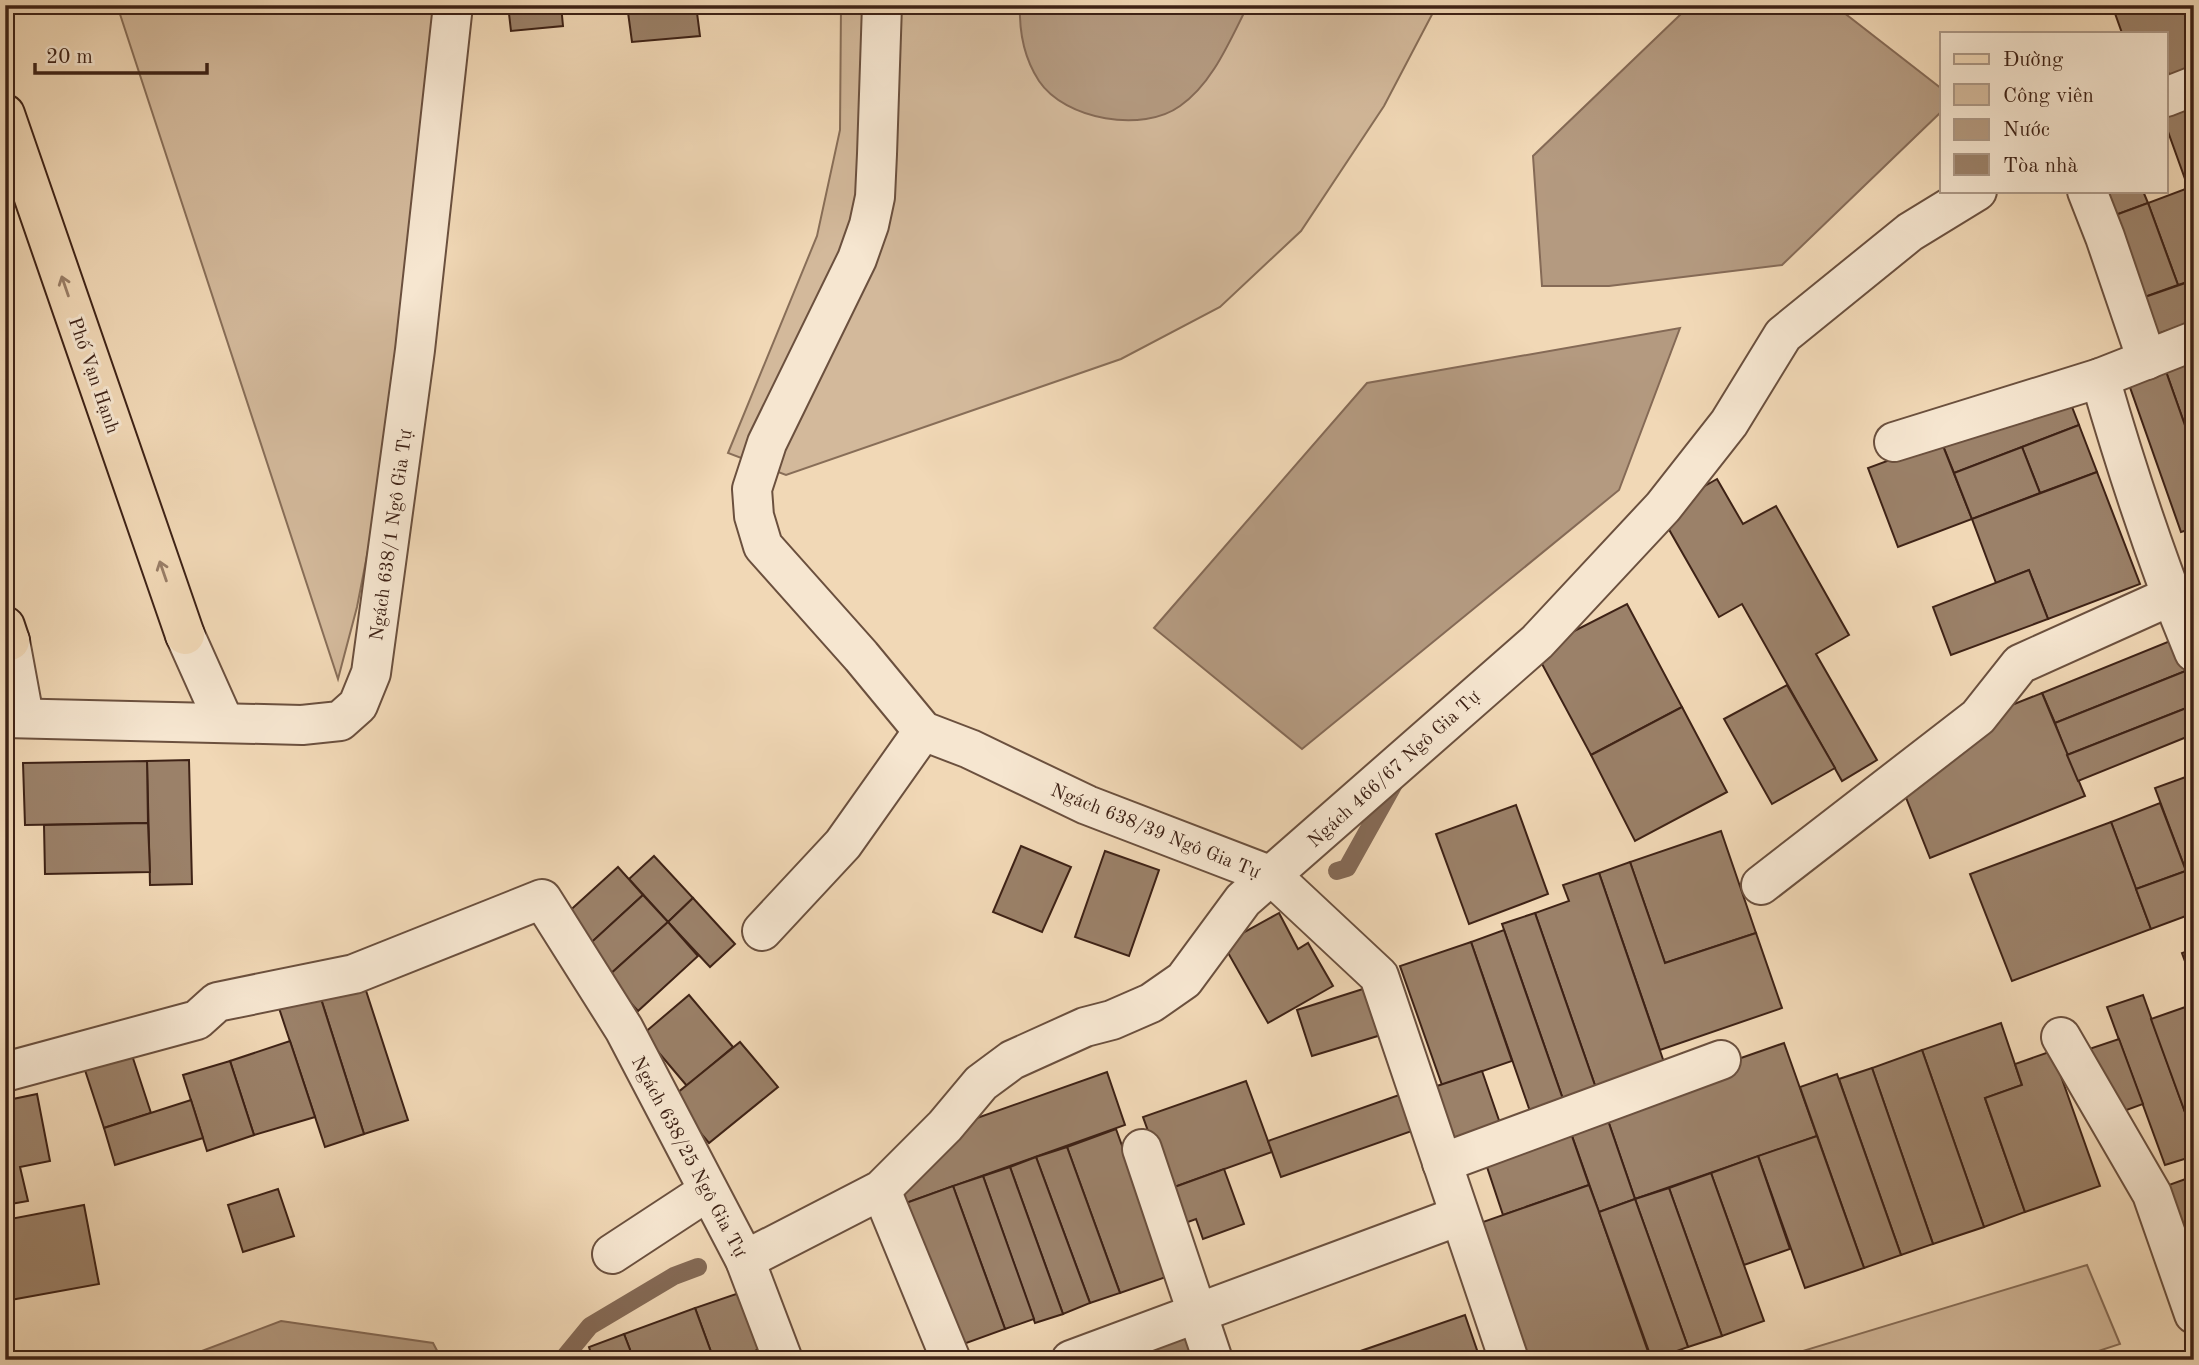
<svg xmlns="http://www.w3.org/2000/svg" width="2199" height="1365" font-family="'Old Standard TT',serif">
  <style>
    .green { fill: #d3b99b; stroke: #886e58; stroke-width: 2 }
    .water { fill: #b49a80; stroke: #856a56; stroke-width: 2 }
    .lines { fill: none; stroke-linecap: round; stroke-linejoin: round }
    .stream { stroke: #856a56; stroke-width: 18 }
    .building { fill: #9b8169; stroke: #3e2216; stroke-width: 2 }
    .minor-casing { stroke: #6b503e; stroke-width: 42 }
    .major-casing { stroke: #3e2216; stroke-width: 42 }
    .minor { stroke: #f6e6d0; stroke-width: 38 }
    .major { stroke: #f1d8b6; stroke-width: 38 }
    .oneway { stroke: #987d66 }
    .labels { text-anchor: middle; stroke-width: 6; stroke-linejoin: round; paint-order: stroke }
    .street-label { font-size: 19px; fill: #3e2216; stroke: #f6e6d0 }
  </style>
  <rect width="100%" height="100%" fill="#f1d8b6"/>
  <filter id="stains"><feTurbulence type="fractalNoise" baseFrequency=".00286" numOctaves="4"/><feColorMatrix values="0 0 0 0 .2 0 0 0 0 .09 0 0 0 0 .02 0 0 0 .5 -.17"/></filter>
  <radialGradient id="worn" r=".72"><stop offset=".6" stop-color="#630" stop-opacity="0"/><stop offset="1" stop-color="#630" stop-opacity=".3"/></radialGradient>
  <g class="green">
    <polygon points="117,5 435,5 379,494 357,607 338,679"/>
    <polygon points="841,5 1437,5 1384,106 1301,231 1220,307 1121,359 786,475 728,453 817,236 840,130"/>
    <polygon points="2087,1265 2120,1344 2071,1360 1773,1360"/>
  </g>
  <g class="water">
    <path d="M1020,5H1248C1230,40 1213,83 1180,106C1143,133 1065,120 1039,81C1024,58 1019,33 1020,5Z"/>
    <polygon points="1682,5 1834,5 1942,89 1942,111 1782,265 1609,286 1542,286 1533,156 1681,14"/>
    <polygon points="1680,328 1619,490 1302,749 1154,628 1367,383"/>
    <polygon points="281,1321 433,1343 442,1360 178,1360"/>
  </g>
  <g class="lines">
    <g class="stream">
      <polyline points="1337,871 1347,868 1395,782"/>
      <polyline points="562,1360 590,1326 674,1276 698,1267"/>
    </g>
  </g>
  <g class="building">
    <polygon points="508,5 561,5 563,26 511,31"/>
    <polygon points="627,5 696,5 700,36 632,42"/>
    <polygon points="2112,5 2194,5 2194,67 2169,75 2166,65 2166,33 2122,33"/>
    <polygon points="2194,93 2194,204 2166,126 2166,103"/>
    <polygon points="2188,188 2194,204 2194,280 2178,285 2148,203"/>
    <polygon points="2100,191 2143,191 2148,203 2110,217"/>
    <polygon points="2148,203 2178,285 2139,299 2110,217"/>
    <polygon points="2194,280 2194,321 2152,336 2139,299"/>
    <polygon points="2194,352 2194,451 2163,363"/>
    <polygon points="2163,363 2194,451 2194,528 2181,532 2126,376"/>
    <polygon points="2067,394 2079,425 1954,473 1941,441"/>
    <polygon points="2079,425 2097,472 2040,493 2022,447"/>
    <polygon points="1941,441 1972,519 1898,547 1868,468"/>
    <polygon points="2022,447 2040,493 1972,519 1954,473"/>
    <polygon points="2097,472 2140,584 2048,619 2029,570 1996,583 1972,519"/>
    <polygon points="1717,479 1743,524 1776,506 1849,635 1816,654 1877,760 1842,781 1742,604 1719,617 1659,512"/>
    <polygon points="2029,570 2048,619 1951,655 1933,607"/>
    <polygon points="1627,604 1682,707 1591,755 1535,651"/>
    <polygon points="2175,639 2188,670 2055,723 2042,693"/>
    <polygon points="2188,670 2194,684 2194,705 2067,755 2055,723"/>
    <polygon points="1787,685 1835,768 1772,804 1724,719"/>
    <polygon points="2042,693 2085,796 1930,858 1901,785 1984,716"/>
    <polygon points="2194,705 2194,734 2078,781 2067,755"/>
    <polygon points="1682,707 1727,792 1635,841 1591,755"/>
    <polygon points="189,760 192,884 150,885 147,761"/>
    <polygon points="147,761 148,823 25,825 23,763"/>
    <polygon points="2194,774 2194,868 2186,871 2155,788"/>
    <polygon points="2160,803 2186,871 2136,889 2111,822"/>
    <polygon points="1516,805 1548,894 1469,924 1436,834"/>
    <polygon points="2111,822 2151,929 2012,981 1970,874"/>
    <polygon points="148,823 150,872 45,874 44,825"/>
    <polygon points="1721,831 1756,933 1665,963 1630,862"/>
    <polygon points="1021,846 1071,867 1042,932 993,912"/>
    <polygon points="1105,851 1159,870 1129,956 1075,937"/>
    <polygon points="654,856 693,898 668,922 629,879"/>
    <polygon points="1630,862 1665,963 1756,933 1782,1008 1660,1050 1599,873"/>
    <polygon points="618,867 643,895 591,943 565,915"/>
    <polygon points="2194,868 2194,913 2151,929 2136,889"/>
    <polygon points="1599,873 1667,1071 1598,1094 1535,913 1569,901 1563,885"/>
    <polygon points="643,895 668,922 607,977 583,950"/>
    <polygon points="693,898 735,944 710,967 668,922"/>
    <polygon points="1279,913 1298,949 1308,943 1333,986 1268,1023 1223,944"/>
    <polygon points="1535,913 1598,1094 1565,1105 1502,924"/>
    <polygon points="668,922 698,956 638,1011 607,977"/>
    <polygon points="1504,930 1565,1105 1532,1117 1471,942"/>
    <polygon points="1471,942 1512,1061 1442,1085 1400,966"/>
    <polygon points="2194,949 2194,986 2182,953"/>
    <polygon points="358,966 408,1120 364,1134 315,980"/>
    <polygon points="315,980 364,1134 325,1147 274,993"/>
    <polygon points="1366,988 1381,1035 1312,1056 1297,1010"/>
    <polygon points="689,995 733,1047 687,1086 643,1034"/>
    <polygon points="2143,995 2194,1137 2194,1156 2165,1165 2107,1007"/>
    <polygon points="2194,1004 2194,1137 2151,1019"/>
    <polygon points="2001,1023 2022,1085 1985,1098 2025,1212 1984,1227 1922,1050"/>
    <polygon points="2119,1039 2143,1104 2113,1115 2089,1049"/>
    <polygon points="127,1040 151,1113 104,1128 80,1055"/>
    <polygon points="290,1041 315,1117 254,1135 230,1061"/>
    <polygon points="740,1042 778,1087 709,1143 671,1098"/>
    <polygon points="1784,1043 1817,1136 1635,1199 1603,1106"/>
    <polygon points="1922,1050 1984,1227 1933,1244 1872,1068"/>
    <polygon points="2052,1051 2100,1186 2025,1212 1985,1098 2022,1085 2015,1064"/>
    <polygon points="230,1061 254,1135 207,1151 183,1075"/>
    <polygon points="1872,1068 1933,1244 1901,1255 1839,1079"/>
    <polygon points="1482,1071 1501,1126 1449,1143 1431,1088"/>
    <polygon points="1107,1072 1125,1125 906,1203 893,1167 963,1123"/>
    <polygon points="1837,1074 1901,1255 1864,1268 1800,1087"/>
    <polygon points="1246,1081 1272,1152 1169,1189 1143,1117"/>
    <polygon points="5,1085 8,1100 37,1094 50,1161 20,1167 28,1201 5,1205"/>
    <polygon points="1399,1095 1412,1131 1281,1177 1268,1141"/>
    <polygon points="191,1100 203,1138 115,1165 104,1128"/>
    <polygon points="1603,1106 1635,1199 1599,1212 1566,1119"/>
    <polygon points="1566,1119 1589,1185 1503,1215 1481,1149"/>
    <polygon points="1116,1129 1169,1276 1120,1293 1067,1147"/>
    <polygon points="1817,1136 1864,1268 1805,1288 1758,1156"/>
    <polygon points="1067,1147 1120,1293 1090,1303 1036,1157"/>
    <polygon points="1758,1156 1790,1249 1744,1265 1711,1173"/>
    <polygon points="1036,1157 1090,1303 1063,1314 1010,1167"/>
    <polygon points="1010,1167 1063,1314 1035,1323 983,1176"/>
    <polygon points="1224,1169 1244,1224 1203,1239 1196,1219 1177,1226 1169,1189"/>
    <polygon points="1711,1173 1764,1321 1722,1336 1669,1188"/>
    <polygon points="983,1176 1034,1319 1005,1329 953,1186"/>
    <polygon points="2194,1176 2194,1219 2181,1224 2166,1186"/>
    <polygon points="1589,1185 1599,1212 1651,1360 1528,1360 1480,1223"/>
    <polygon points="953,1186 1005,1329 958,1346 906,1203"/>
    <polygon points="1669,1188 1722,1336 1688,1347 1635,1199"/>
    <polygon points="278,1189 294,1236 243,1252 228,1205"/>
    <polygon points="1635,1199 1688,1347 1652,1360 1599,1212"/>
    <polygon points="84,1205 99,1284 5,1301 5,1220"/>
    <polygon points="2194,1219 2194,1257 2181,1224"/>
    <polygon points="745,1291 766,1347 730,1360 714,1360 695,1308"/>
    <polygon points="695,1308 714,1360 634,1360 624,1334"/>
    <polygon points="1465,1315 1478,1353 1460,1360 1347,1360 1346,1356"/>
    <polygon points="624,1334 634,1360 593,1360 589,1347"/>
    <polygon points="1188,1334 1197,1360 1114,1360"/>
    <polygon points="766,1347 771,1360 730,1360"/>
  </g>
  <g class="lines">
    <g class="minor-casing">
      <g id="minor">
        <polyline points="882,5 877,154 875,197 869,225 857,259 767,443 752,489 754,516 763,546 861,656 923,731 970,749 1087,805 1272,876 1379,976 1509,1360"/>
        <polyline points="2166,97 2194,86"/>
        <polyline points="2087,191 2105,237 2147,360"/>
        <path d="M2100,378C2127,471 2157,563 2194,652"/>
        <polyline points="1894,442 2100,378 2194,341"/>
        <polyline points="185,635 224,722"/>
        <polyline points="10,641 24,717"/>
        <polyline points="5,718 302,725 340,721 358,705 371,673 415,350 453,5"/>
        <polyline points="1761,885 1978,717 2020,664 2171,596"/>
        <polyline points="762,931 843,844 923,731"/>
        <polyline points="2061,1037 2152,1194 2194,1314"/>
        <polyline points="5,1072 197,1020 217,1002 354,974 542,899 624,1029 745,1260 783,1360"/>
        <polyline points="1142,1149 1213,1360"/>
        <polyline points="1442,1163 1721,1060"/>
        <polyline points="881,1190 951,1360"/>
        <polyline points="612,1254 708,1191"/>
        <polyline points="745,1260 881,1190 945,1126 981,1083 1012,1060 1085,1027 1112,1020 1151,1003 1184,980 1243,900 1537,642 1663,507 1729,423 1783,335 1910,232 1977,191"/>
        <polyline points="1071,1360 1459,1216"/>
      </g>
    </g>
    <g class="major-casing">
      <g id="major">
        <polyline points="5,114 185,635"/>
        <polyline points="5,626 10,641"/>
      </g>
    </g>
    <use href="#minor" class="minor"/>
    <use href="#major" class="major"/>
  </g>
  <defs><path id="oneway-shaft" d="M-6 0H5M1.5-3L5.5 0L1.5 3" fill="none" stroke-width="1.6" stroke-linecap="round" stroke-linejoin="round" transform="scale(1.75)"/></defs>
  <g class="oneway">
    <use href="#oneway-shaft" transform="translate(65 286) rotate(-109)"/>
    <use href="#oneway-shaft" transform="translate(163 571) rotate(-109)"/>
  </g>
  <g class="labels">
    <g class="street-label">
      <text transform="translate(95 375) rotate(71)" y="7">Phố Vạn Hạnh</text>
      <text transform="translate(390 535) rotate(-82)" y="7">Ngách 638/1 Ngô Gia Tự</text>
      <text transform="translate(1393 768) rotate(-42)" y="7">Ngách 466/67 Ngô Gia Tự</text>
      <text transform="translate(1156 830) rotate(22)" y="7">Ngách 638/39 Ngô Gia Tự</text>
      <text transform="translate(690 1156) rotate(62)" y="7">Ngách 638/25 Ngô Gia Tự</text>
    </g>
  </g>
  <rect width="2199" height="1365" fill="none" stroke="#f1d8b6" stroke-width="28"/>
  <rect x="7" y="7" width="2185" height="1351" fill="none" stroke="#3e2216" stroke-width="3.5"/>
  <rect x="14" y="14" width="2171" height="1337" fill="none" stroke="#3e2216" stroke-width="2"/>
  <rect x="1940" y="32" width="228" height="161" fill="#f6e6d0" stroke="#ac9886" stroke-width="2"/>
  <rect x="1954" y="54" width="35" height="10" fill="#f1d8b6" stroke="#ac9886" stroke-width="2"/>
  <text x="2003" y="66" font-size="21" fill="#3e2216">Đường</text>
  <rect x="1954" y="84" width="35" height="21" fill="#d3b99b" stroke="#ac9886" stroke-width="2"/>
  <text x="2003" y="102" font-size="21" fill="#3e2216">Công viên</text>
  <rect x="1954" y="119" width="35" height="21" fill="#b49a80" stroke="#ac9886" stroke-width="2"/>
  <text x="2003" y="136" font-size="21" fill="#3e2216">Nước</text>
  <rect x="1954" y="154" width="35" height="21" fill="#9b8169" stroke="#ac9886" stroke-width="2"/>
  <text x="2003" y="172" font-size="21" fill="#3e2216">Tòa nhà</text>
  <path d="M35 63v10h172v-10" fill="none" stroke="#3e2216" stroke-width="3.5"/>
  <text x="46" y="63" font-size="21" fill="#3e2216" stroke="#f6e6d0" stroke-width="5" paint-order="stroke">20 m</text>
  <rect width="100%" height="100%" filter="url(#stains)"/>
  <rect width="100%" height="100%" fill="url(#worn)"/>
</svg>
